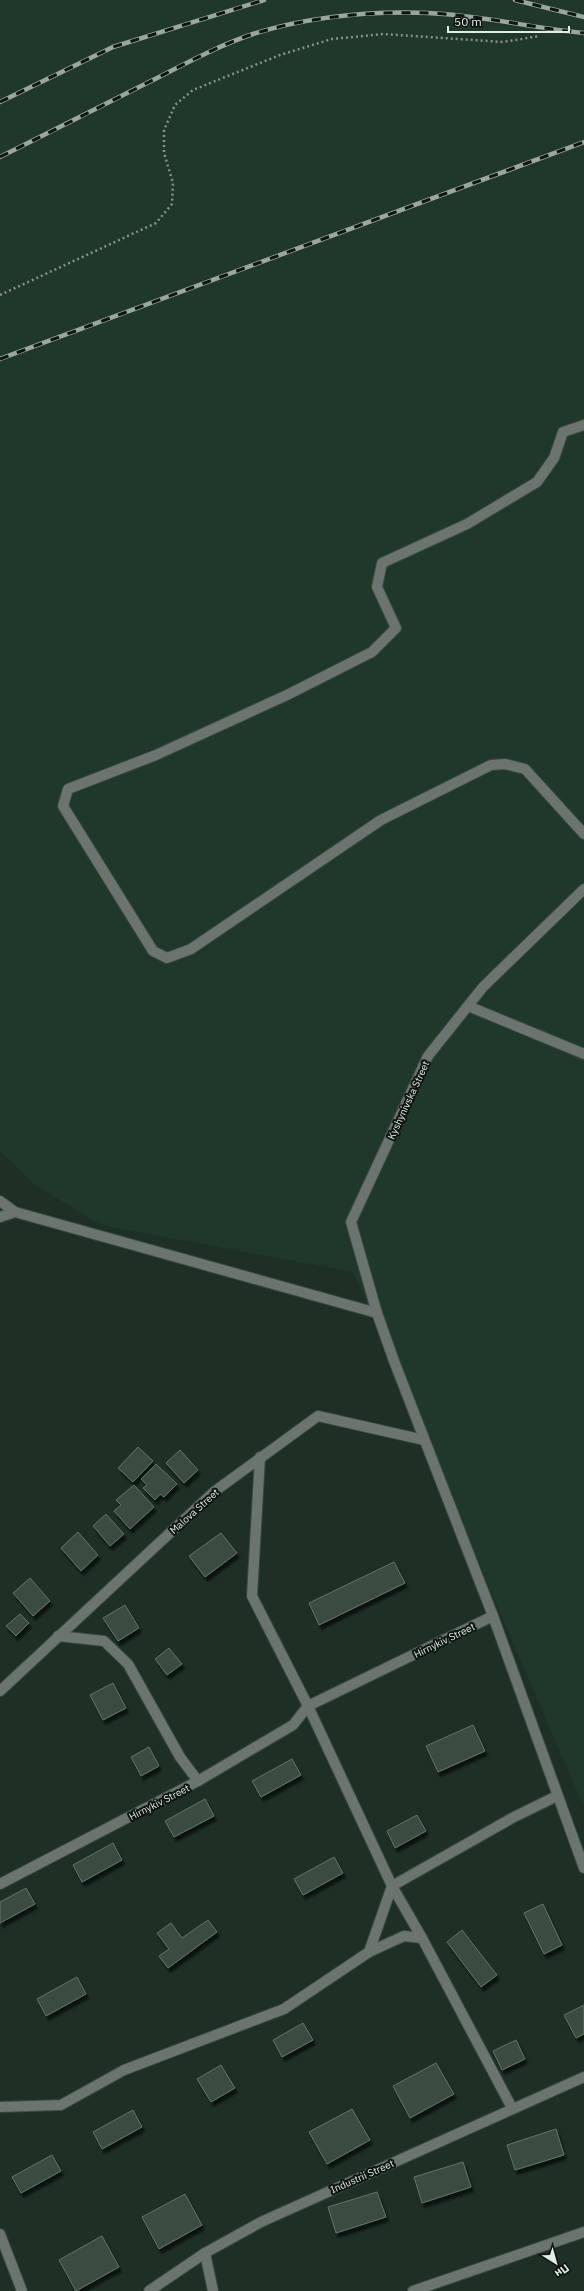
<svg xmlns="http://www.w3.org/2000/svg" width="584" height="2291" font-family="'IBM Plex Sans',sans-serif">
  <style>
    .built { fill: #20382a }
    .building { fill: #3a4c41; stroke: #617468; filter: url(#shadow) }
    .lines { fill: none; stroke-linecap: round; stroke-linejoin: round }
    .minor-casing { stroke: #394a40; stroke-width: 12 }
    .path { stroke: #84928a; stroke-width: 2.5; stroke-dasharray: 2 3; stroke-linecap: butt }
    .minor { stroke: #6c746f; stroke-width: 10 }
    .rail-casing { stroke: #9aa79f; stroke-width: 4.5 }
    .rail { stroke: #0e1511; stroke-width: 3; stroke-dasharray: 9; stroke-linecap: butt }
    .labels { text-anchor: middle; stroke-width: 4; stroke-linejoin: round; paint-order: stroke }
    .street-label { font-size: 10px; fill: #e2ede6; stroke: #0e1511 }
  </style>
  <defs>
    <filter id="shadow"><feDropShadow dx="2.5" dy="4.5" stdDeviation="1" flood-color="#0009"/></filter>
  </defs>
  <rect width="100%" height="100%" fill="#1e2f25"/>
  <polygon class="built" points="0,0 584,0 584,1807 353,1272 101,1225 35,1185 0,1151"/>
  <g class="building">
    <polygon points="138,1447 153,1461 133,1482 118,1468"/>
    <polygon points="180,1450 198,1470 184,1483 166,1463"/>
    <polygon points="156,1464 177,1484 164,1497 160,1494 155,1500 143,1488 147,1485 141,1479"/>
    <polygon points="134,1485 154,1507 130,1529 114,1511 121,1505 116,1500"/>
    <polygon points="106,1514 124,1534 110,1546 93,1526"/>
    <polygon points="78,1532 98,1555 81,1571 61,1548"/>
    <polygon points="221,1533 237,1553 205,1577 189,1556"/>
    <polygon points="394,1562 405,1583 319,1625 309,1603"/>
    <polygon points="30,1578 50,1601 33,1616 13,1593"/>
    <polygon points="125,1605 139,1628 118,1641 103,1618"/>
    <polygon points="20,1614 29,1623 16,1636 6,1626"/>
    <polygon points="169,1648 182,1664 167,1675 155,1659"/>
    <polygon points="113,1683 126,1708 103,1720 90,1695"/>
    <polygon points="473,1725 485,1751 438,1772 426,1746"/>
    <polygon points="149,1747 159,1766 141,1776 131,1757"/>
    <polygon points="292,1759 301,1775 261,1797 252,1781"/>
    <polygon points="205,1799 214,1816 174,1837 165,1821"/>
    <polygon points="417,1815 426,1831 395,1848 387,1831"/>
    <polygon points="113,1843 122,1860 82,1882 73,1865"/>
    <polygon points="334,1857 343,1873 303,1895 294,1879"/>
    <polygon points="26,1888 35,1904 0,1923 0,1902"/>
    <polygon points="543,1904 562,1945 544,1954 524,1913"/>
    <polygon points="208,1920 217,1932 168,1968 159,1956 169,1949 157,1933 171,1923 182,1938"/>
    <polygon points="462,1930 497,1975 481,1987 447,1942"/>
    <polygon points="77,1977 86,1994 46,2016 37,1999"/>
    <polygon points="584,2005 584,2034 576,2038 564,2015"/>
    <polygon points="303,2023 313,2040 282,2057 273,2040"/>
    <polygon points="516,2040 525,2059 502,2070 493,2051"/>
    <polygon points="436,2063 454,2094 410,2118 393,2086"/>
    <polygon points="221,2065 235,2088 211,2102 197,2079"/>
    <polygon points="352,2109 370,2140 327,2164 309,2132"/>
    <polygon points="133,2110 142,2127 102,2149 93,2132"/>
    <polygon points="556,2129 564,2155 515,2170 507,2145"/>
    <polygon points="52,2155 61,2171 21,2193 12,2177"/>
    <polygon points="463,2162 471,2187 422,2203 414,2177"/>
    <polygon points="377,2192 386,2217 336,2233 328,2207"/>
    <polygon points="185,2194 202,2225 159,2249 142,2217"/>
    <polygon points="102,2236 119,2267 76,2291 59,2260"/>
  </g>
  <g class="lines">
    <g class="minor-casing">
      <g id="minor">
        <polyline points="584,425 563,432 554,458 537,482 467,524 382,563 377,587 396,628 372,652 287,695 156,755 68,789 63,806 153,951 167,958 191,949 381,820 491,765 505,764 525,769 584,834"/>
        <polyline points="584,889 483,987 428,1056 351,1222 377,1313 394,1361 493,1616 584,1868"/>
        <polyline points="468,1006 584,1054"/>
        <polyline points="0,1201 15,1212"/>
        <polyline points="0,1217 15,1212 377,1313"/>
        <polyline points="260,1457 252,1596 308,1706 392,1886 422,1938 512,2108"/>
        <polyline points="58,1636 104,1641 128,1664 180,1757 198,1781"/>
        <polyline points="0,1691 215,1491 318,1416 424,1440"/>
        <polyline points="0,1884 198,1781 293,1725 308,1706 493,1616"/>
        <polyline points="369,1952 404,1936 422,1938"/>
        <polyline points="0,2107 61,2105 124,2070 284,2009 369,1952 392,1886 514,1817 557,1796"/>
        <polyline points="0,2234 22,2291"/>
        <polyline points="205,2253 213,2291"/>
        <polyline points="149,2291 205,2253 261,2222 584,2077"/>
        <polyline points="413,2291 584,2232"/>
      </g>
    </g>
    <polyline class="path" points="0,295 156,223 172,204 173,183 164,153 164,130 175,105 193,90 280,55 332,39 383,34 503,42 540,36"/>
    <use href="#minor" class="minor"/>
    <g class="rail-casing">
      <g id="rail">
        <polyline points="515,0 584,17"/>
        <polyline points="0,102 113,47 264,0"/>
        <path d="M0,157C50,132 100,107 149,82C183,65 217,46 253,34C308,17 370,11 428,13C480,15 532,28 584,33"/>
        <polyline points="0,359 584,142"/>
      </g>
    </g>
    <use href="#rail" class="rail"/>
  </g>
  <g class="labels">
    <g class="street-label">
      <text transform="translate(408 1100) rotate(-65)" y="4">Kyshynivska Street</text>
      <text transform="translate(194 1511) rotate(-42)" y="4">Malova Street</text>
      <text transform="translate(444 1640) rotate(-26)" y="4">Hirnykiv Street</text>
      <text transform="translate(159 1802) rotate(-27)" y="4">Hirnykiv Street</text>
      <text transform="translate(362 2176) rotate(-24)" y="4">Industrii Street</text>
    </g>
  </g>
  <g transform="translate(556 2263) rotate(143)" stroke="#0e1511" stroke-width="3" paint-order="stroke">
  <path d="M0-3L7 15L0 10L-7 15Z" fill="#e2ede6"/>
  <text y="-6" font-size="11" font-weight="bold" text-anchor="middle" fill="#e2ede6">Пн</text>
  </g>
  <path d="M448 26v6h121v-6" fill="none" stroke="#e2ede6" stroke-width="2"/>
  <text x="454" y="26" font-size="12" fill="#e2ede6" stroke="#0e1511" stroke-width="3" paint-order="stroke">50 m</text>
</svg>
